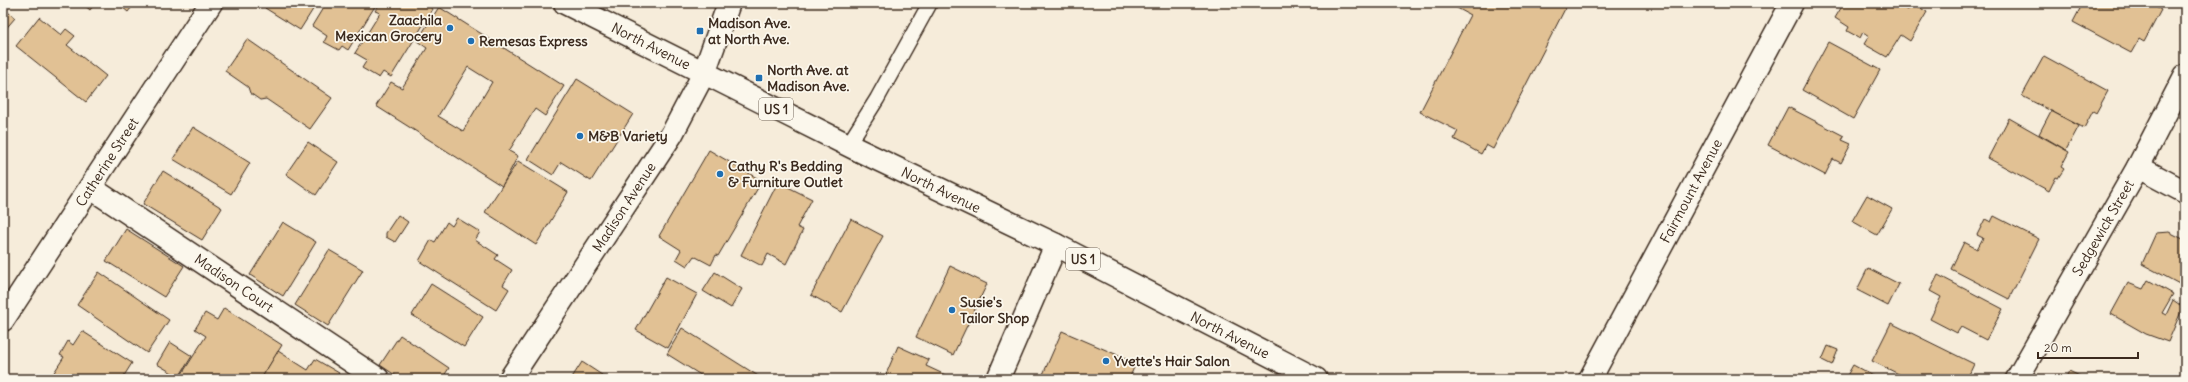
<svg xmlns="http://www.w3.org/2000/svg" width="2188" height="382" font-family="Delius,sans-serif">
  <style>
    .building { fill: #e1c194; stroke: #3b2a1e; fill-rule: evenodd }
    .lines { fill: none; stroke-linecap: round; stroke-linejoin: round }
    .service-casing { stroke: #3b2a1e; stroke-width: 17 }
    .minor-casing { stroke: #3b2a1e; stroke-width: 25 }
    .secondary-casing { stroke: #3b2a1e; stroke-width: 25 }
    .primary-casing { stroke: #3b2a1e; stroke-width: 25 }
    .service { stroke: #fbf7ec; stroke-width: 14 }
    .minor { stroke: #fbf7ec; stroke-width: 22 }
    .secondary { stroke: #fbf7ec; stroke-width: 22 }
    .primary { stroke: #fbf7ec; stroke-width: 22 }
    .poi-dot { fill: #1f6fb2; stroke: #fbf7ec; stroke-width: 1.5 }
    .labels { text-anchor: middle; stroke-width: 3.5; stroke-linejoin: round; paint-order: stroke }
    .shield { fill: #fbf7ec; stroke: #75685c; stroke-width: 1 }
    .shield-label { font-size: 13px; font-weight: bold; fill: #3b2a1e }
    .poi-label { font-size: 14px; font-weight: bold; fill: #3b2a1e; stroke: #fbf7ec; text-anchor: start }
    .street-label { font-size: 14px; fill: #3b2a1e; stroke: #fbf7ec }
  </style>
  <rect width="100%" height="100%" fill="#f6ecda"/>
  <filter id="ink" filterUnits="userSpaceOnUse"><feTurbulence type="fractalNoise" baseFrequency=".025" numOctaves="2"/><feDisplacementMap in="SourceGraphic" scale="8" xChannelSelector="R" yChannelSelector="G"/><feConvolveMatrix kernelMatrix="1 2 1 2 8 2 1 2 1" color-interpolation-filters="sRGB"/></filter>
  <g filter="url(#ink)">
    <g class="building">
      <polygon points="82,3 95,3 90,10"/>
      <polygon points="117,3 135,3 128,12"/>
      <polygon points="268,3 317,3 300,30 265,8"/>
      <polygon points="326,3 377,3 348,50 342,46 339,50 324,42 327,36 312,26"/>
      <polygon points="380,3 424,3 433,9 391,77 383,72 379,78 362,68 367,60 355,53 380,13 375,11"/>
      <polygon points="1448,3 1568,3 1493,149 1486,145 1481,154 1454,139 1458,131 1420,112 1470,15"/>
      <polygon points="1844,3 1896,3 1908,10 1912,3 1927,12 1910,41 1901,35 1887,57 1864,44 1869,36 1863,32 1860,38 1847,31 1849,27 1835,18"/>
      <polygon points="2083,3 2158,3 2156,7 2161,10 2144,42 2139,39 2131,53 2073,22"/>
      <path d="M439,7L564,86L545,116L535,109L509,151L518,156L502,186L376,106L391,82L402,88L427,48L417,41ZM468,67L492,82L463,131L438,116Z"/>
      <polygon points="3,8 15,18 3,32"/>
      <polygon points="39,17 61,35 66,29 75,36 67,45 106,76 86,102 16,46"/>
      <polygon points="247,39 332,98 310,129 266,99 260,100 250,93 248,87 225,71"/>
      <polygon points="1828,42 1880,70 1853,119 1802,90"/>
      <polygon points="2044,56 2108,91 2096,113 2093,111 2084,128 2022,96"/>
      <polygon points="577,79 633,114 591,181 561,162 553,175 528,159"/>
      <polygon points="1788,107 1844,136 1842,140 1851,144 1841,163 1833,159 1825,175 1768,145"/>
      <polygon points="2051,111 2079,126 2066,150 2039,134"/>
      <polygon points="2009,118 2069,152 2061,167 2064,169 2058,178 2056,177 2049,191 1988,158"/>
      <polygon points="193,127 250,163 231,194 173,159"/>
      <polygon points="308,142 338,162 316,195 286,174"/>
      <polygon points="709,150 762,181 718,256 716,255 711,265 694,256 687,266 676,259 681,250 659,236"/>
      <polygon points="518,161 568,192 536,245 485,212"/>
      <polygon points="163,171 222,208 202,240 143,204"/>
      <polygon points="778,182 812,199 797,227 803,230 786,264 768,254 762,266 741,255"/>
      <polygon points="1867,195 1892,209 1877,235 1852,221"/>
      <polygon points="398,215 408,222 395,242 386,237 386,233"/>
      <polygon points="1994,216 2039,239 2009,299 1951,269 1964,242 1977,249 1983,238 1977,235 1985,219 1991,222"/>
      <polygon points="457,218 480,232 475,240 498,255 495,259 512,270 503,285 509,289 496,310 419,261 431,240 435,242 447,222 452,226"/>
      <polygon points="851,219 883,236 842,312 811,295"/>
      <polygon points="283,222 316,242 283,296 250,275"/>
      <polygon points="126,229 184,266 164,297 106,261"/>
      <polygon points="2169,232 2185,240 2185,287 2142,264 2156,233"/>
      <polygon points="329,250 363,270 328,326 295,305"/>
      <polygon points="950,266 987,284 953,355 916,337"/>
      <polygon points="1868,268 1899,284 1888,306 1857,290"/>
      <polygon points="99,272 169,320 147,353 77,305"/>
      <polygon points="715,272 742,289 731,308 703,291"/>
      <polygon points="1938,275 2003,309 1986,340 1961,327 1957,333 1930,319 1941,297 1930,291"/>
      <polygon points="666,277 697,294 668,348 636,330"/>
      <polygon points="2148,280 2173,294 2162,313 2166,315 2173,300 2183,307 2168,342 2146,334 2111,314 2128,283 2143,289"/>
      <polygon points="431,284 483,317 464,347 412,315"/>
      <polygon points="224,308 282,345 261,379 184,379 180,377 206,336 195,329 205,313 217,320"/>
      <polygon points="1891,323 1974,364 1967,379 1909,379 1872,361"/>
      <polygon points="682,328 763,379 707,379 667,354"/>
      <polygon points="82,331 132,363 122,379 61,379 53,374 64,357 60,355 68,341 73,345"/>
      <polygon points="1062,331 1136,363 1129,379 1041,379"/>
      <polygon points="400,335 449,368 442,379 401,379 380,365"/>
      <polygon points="170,342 192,356 179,377 157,364"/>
      <polygon points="898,346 929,360 926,366 954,379 884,379"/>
      <polygon points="1828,346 1838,350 1832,365 1822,360"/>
      <polygon points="278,351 308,370 315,359 339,373 336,379 261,379"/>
      <polygon points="582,362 608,379 571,379"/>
      <polygon points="1853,365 1879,379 1845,379"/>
      <polygon points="2069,371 2086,379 2065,379"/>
    </g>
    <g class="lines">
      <g class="service-casing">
        <polyline id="service" points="848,145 877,99 930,3"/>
      </g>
      <g class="minor-casing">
        <g id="minor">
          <polyline points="2138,167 2185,192"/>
          <polyline points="91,188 378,379"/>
          <polyline points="3,320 211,3"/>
          <polyline points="998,379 1056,245"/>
          <polyline points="1590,379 1792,3"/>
          <polyline points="2017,379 2138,167 2185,76"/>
        </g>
      </g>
      <g class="secondary-casing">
        <polyline id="secondary" points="510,379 672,134 704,73 729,3"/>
      </g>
      <g class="primary-casing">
        <polyline id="primary" points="565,3 854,148 1056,245 1316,379"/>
      </g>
      <use href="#service" class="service"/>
      <use href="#minor" class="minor"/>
      <use href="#secondary" class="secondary"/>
      <use href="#primary" class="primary"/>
    </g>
  </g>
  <g class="poi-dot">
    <circle cx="450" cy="28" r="4"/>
    <rect x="696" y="27" width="8" height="8" rx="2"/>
    <circle cx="471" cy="41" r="4"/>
    <rect x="755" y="74" width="8" height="8" rx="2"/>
    <circle cx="580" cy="136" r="4"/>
    <circle cx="720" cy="174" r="4"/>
    <circle cx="952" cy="310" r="4"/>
    <circle cx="1106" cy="361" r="4"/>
  </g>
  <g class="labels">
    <g class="shield">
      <rect x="759" y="98" width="34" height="22" rx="3"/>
      <rect x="1066" y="248" width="34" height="22" rx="3"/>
    </g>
    <g class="shield-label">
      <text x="776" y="114">US 1</text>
      <text x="1083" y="264">US 1</text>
    </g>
    <g class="poi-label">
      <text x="442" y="25" text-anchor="end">Zaachila<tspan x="442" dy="16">Mexican Grocery</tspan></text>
      <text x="708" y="28">Madison Ave.<tspan x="708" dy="16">at North Ave.</tspan></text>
      <text x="479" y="46">Remesas Express</text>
      <text x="767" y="75">North Ave. at<tspan x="767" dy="16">Madison Ave.</tspan></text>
      <text x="588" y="141">M&amp;B Variety</text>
      <text x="728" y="171">Cathy R's Bedding<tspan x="728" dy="16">&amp; Furniture Outlet</tspan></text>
      <text x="960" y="307">Susie's<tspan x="960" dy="16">Tailor Shop</tspan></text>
      <text x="1114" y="366">Yvette's Hair Salon</text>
    </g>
    <g class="street-label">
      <text transform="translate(651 46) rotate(27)" y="5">North Avenue</text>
      <text transform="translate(107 162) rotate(-57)" y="5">Catherine Street</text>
      <text transform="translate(941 190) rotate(26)" y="5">North Avenue</text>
      <text transform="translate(1691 191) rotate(-62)" y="5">Fairmount Avenue</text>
      <text transform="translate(624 207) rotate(-57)" y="5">Madison Avenue</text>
      <text transform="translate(2103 228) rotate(-60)" y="5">Sedgewick Street</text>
      <text transform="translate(234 283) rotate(34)" y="5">Madison Court</text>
      <text transform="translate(1230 335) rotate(27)" y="5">North Avenue</text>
    </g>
  </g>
  <rect width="2188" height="382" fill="none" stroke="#fbf7ec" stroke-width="16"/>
  <rect x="8" y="8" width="2172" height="366" fill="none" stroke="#3b2a1e" stroke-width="1.5" filter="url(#ink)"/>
  <path d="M2038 352v6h100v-6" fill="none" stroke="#3b2a1e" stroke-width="2"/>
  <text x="2044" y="352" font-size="12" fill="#3b2a1e" stroke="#fbf7ec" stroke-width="3" paint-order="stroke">20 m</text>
</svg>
